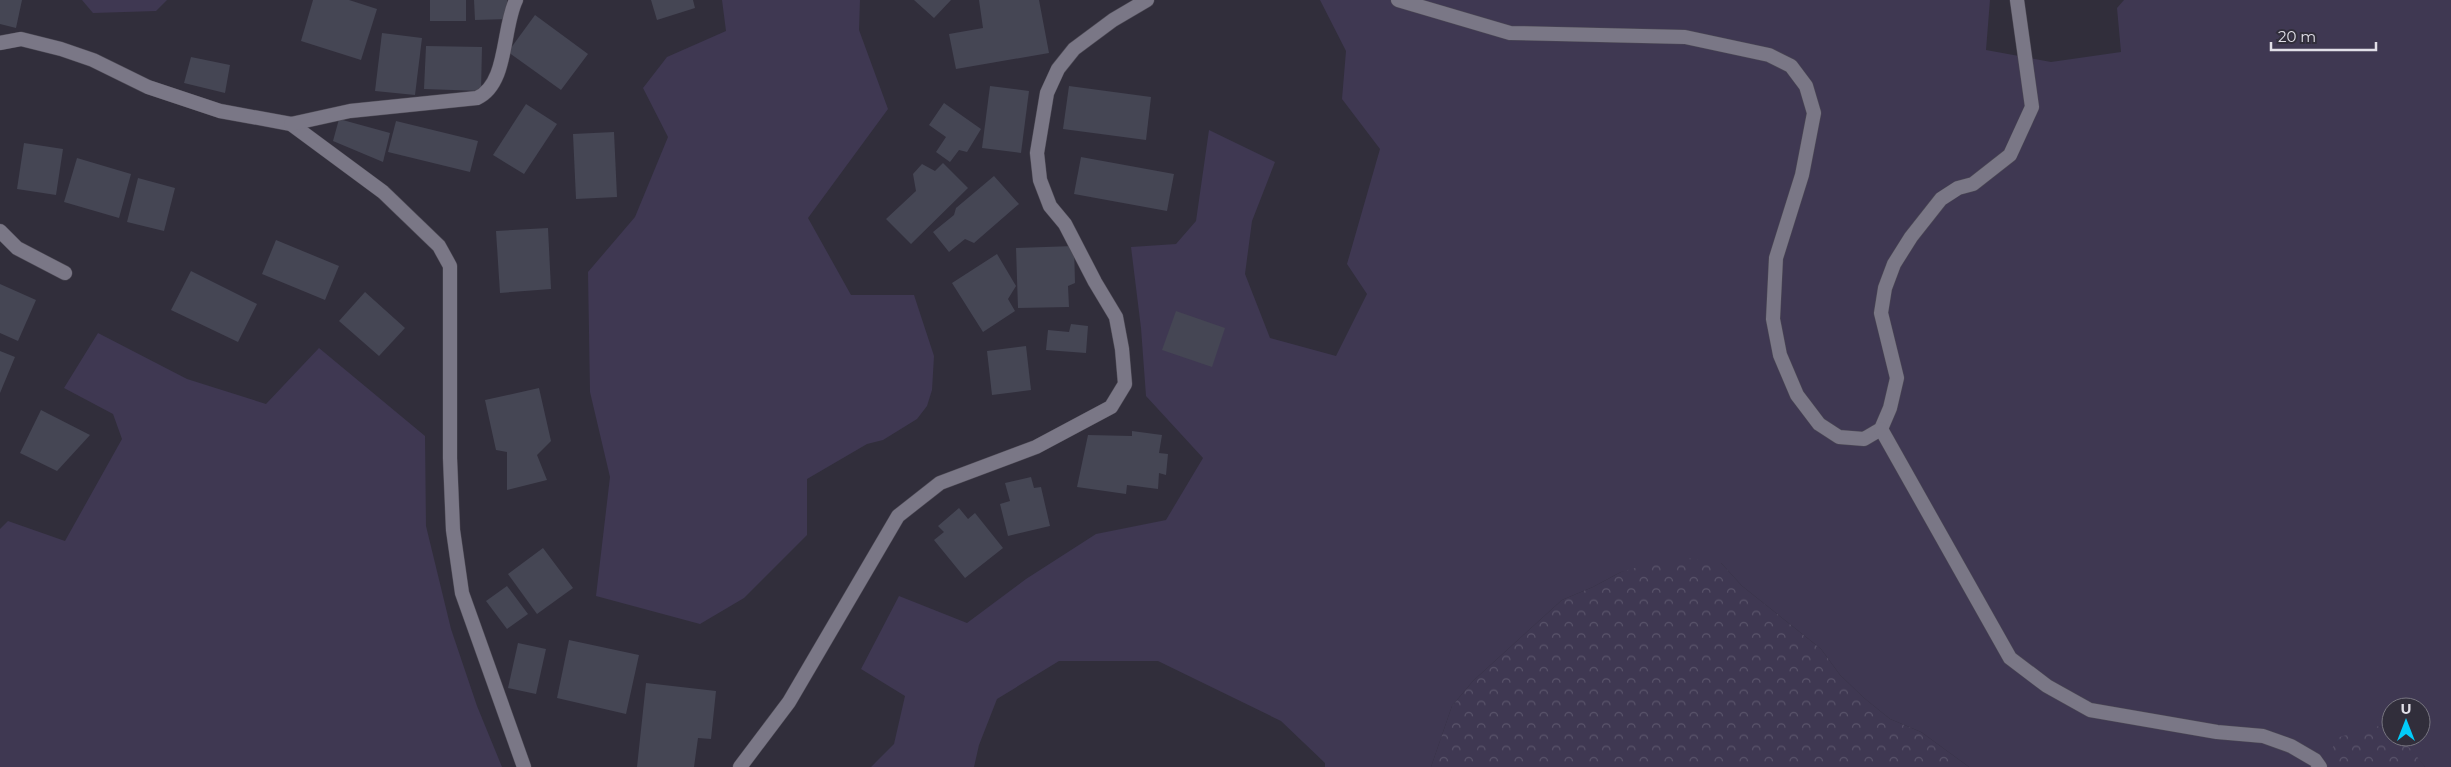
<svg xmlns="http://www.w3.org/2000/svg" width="2451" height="767" font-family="Montserrat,sans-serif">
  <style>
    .green { fill: #3f3852 }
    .forest { fill: url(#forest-crowns) }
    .building { fill: #454654 }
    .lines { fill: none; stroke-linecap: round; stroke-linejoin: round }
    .minor-casing { stroke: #4d4a55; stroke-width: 15 }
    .minor { stroke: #7a7786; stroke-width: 14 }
  </style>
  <defs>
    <pattern id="forest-crowns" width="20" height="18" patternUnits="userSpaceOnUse" patternTransform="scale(1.25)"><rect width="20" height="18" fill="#3f3852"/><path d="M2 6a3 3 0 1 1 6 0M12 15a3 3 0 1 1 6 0" fill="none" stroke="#5a546b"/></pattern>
  </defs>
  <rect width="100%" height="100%" fill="#312e3b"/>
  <g class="green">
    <polygon points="82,0 167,0 156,11 93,13"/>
    <polygon points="722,0 860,0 859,30 888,109 808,218 851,295 914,295 934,356 932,390 927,406 917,419 883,440 867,444 807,479 807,535 744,598 700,624 596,596 610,477 590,392 588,272 635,217 668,137 643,88 667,57 726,31"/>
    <polygon points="1320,0 1990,0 1986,50 2051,62 2121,52 2117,8 2124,0 2451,0 2451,767 2425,767 2406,745 2395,737 2421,737 2421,707 2391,707 2391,734 2379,726 2326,767 1969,767 1921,732 1890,719 1864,698 1840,675 1821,649 1742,586 1721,563 1621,572 1593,587 1562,600 1473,681 1452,706 1431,767 1325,767 1325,763 1281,721 1158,661 1059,661 997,699 979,745 974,767 871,767 894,744 905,696 861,669 899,596 967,623 1026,579 1096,534 1166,520 1203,458 1146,396 1141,328 1131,247 1176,244 1196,221 1209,130 1275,162 1252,221 1245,274 1270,338 1336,356 1367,294 1347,264 1380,149 1342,99 1346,51"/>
    <polygon points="98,333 187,379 266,404 319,348 425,436 426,526 451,629 477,706 502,767 0,767 0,529 8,521 65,541 122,439 113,414 64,388"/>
  </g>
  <g class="forest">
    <polygon points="1687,558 1721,563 1742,586 1821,649 1840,675 1864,698 1890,719 1921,732 1969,767 1431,767 1452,706 1473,681 1562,600 1593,587 1621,572 1652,563"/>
    <path d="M2379,726L2391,734V737C2405,738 2417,757 2425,767H2326L2336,738Z"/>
  </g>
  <g class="building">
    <polygon points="0,0 22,0 16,28 0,24"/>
    <polygon points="313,0 349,0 377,9 361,60 301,41"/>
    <rect x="430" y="0" width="36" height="21"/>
    <polygon points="474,0 507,0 508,19 475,20"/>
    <polygon points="651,0 693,0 695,8 657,20"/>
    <polygon points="914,0 951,0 934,18"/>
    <polygon points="979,0 1039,0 1049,53 956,69 949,34 983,28"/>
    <polygon points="535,15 588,54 561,90 508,52"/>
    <polygon points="382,33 422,38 415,95 375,91"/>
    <polygon points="426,46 482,47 481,91 424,89"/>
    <polygon points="191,57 230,65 225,93 184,83"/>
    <polygon points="990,86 1029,91 1021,153 982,148"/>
    <polygon points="1069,86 1151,97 1146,140 1063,129"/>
    <polygon points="944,103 981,129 967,152 959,150 950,162 936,152 946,137 929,125"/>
    <polygon points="526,104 557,124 524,174 493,155"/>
    <polygon points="339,119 390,133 383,162 333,141"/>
    <polygon points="396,121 478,141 470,172 388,152"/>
    <polygon points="614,132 617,197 576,199 573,134"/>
    <polygon points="24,143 63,149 56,195 17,189"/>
    <polygon points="1081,157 1174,174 1167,211 1074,194"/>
    <polygon points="77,158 131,174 119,218 64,202"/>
    <polygon points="943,163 968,188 911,244 886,219 916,191 913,174 922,164 935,171"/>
    <polygon points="994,176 1019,204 974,243 965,239 949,252 933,232 954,215 956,208"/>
    <polygon points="138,178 175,188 164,231 127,222"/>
    <polygon points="548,228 551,289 500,293 496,231"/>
    <polygon points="276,240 339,266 325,300 262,274"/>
    <polygon points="1074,246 1075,283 1068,286 1069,307 1018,308 1016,248"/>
    <polygon points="997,254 1016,286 1008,299 1015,311 983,332 952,283"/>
    <polygon points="191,271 257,304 238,342 171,310"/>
    <polygon points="0,284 36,300 18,341 0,333"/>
    <polygon points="365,292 405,328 379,356 339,321"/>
    <polygon points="1176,311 1225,328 1212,367 1162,350"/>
    <polygon points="1071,324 1088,326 1086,353 1046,350 1048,330 1069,332"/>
    <polygon points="1026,346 1031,390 992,395 987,351"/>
    <polygon points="0,351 15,357 0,393"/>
    <polygon points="539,388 551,441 537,455 547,480 507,490 507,452 496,450 485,400"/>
    <polygon points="41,410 90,435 57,471 20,453"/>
    <polygon points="1132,431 1162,435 1159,453 1168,454 1166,475 1159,473 1158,489 1127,485 1126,494 1077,487 1088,435 1132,436"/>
    <polygon points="1031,477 1034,488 1041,487 1050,526 1008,536 1000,504 1010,501 1005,483"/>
    <polygon points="959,508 968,519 975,513 1003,548 965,578 934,540 944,532 938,526"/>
    <polygon points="543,548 573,588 537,614 508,574"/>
    <polygon points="507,586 528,614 507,629 486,601"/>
    <polygon points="569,640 639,655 626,714 557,698"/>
    <polygon points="518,643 546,649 536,694 508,688"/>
    <polygon points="646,683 716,691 711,739 698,738 694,767 637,767"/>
  </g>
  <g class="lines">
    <g class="minor-casing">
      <g id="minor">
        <polyline points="1398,0 1510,33 1685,37 1769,55 1791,66 1806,86 1814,113 1802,175 1776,258 1773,319 1780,355 1797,395 1819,424 1839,437 1864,439 1881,429 1890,408 1897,378 1881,313 1885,288 1894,264 1911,237 1941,199 1958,188 1973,184 2010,155 2032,107 2017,0"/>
        <polyline points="0,43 21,39 61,49 93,60 148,87 220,111 291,124 383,192 439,246 450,266 450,458 453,530 462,593 524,767"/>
        <path d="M291,124L350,111L477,98C508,84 502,29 516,0"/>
        <polyline points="0,231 17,248 65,273"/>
        <polyline points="1881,429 2010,658 2047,686 2090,710 2217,732 2263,736 2291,746 2315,760 2320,767"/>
        <polyline points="740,767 789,702 898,516 940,483 1036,447 1111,407 1125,384 1122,349 1116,317 1095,282 1065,224 1050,206 1040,180 1037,153 1047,93 1058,69 1074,49 1113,20 1147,0"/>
      </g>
    </g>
    <use href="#minor" class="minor"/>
  </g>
  <g transform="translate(2406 722)"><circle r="24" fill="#312e3b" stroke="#777580"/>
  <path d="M0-4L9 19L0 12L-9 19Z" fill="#02cbf9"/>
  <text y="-8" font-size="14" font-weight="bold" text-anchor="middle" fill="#e1dfe8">U</text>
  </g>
  <path d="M2271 42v8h105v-8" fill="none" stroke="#e1dfe8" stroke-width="2.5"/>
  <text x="2278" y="42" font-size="15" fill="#e1dfe8" stroke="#312e3b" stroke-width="4" paint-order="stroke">20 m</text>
</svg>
